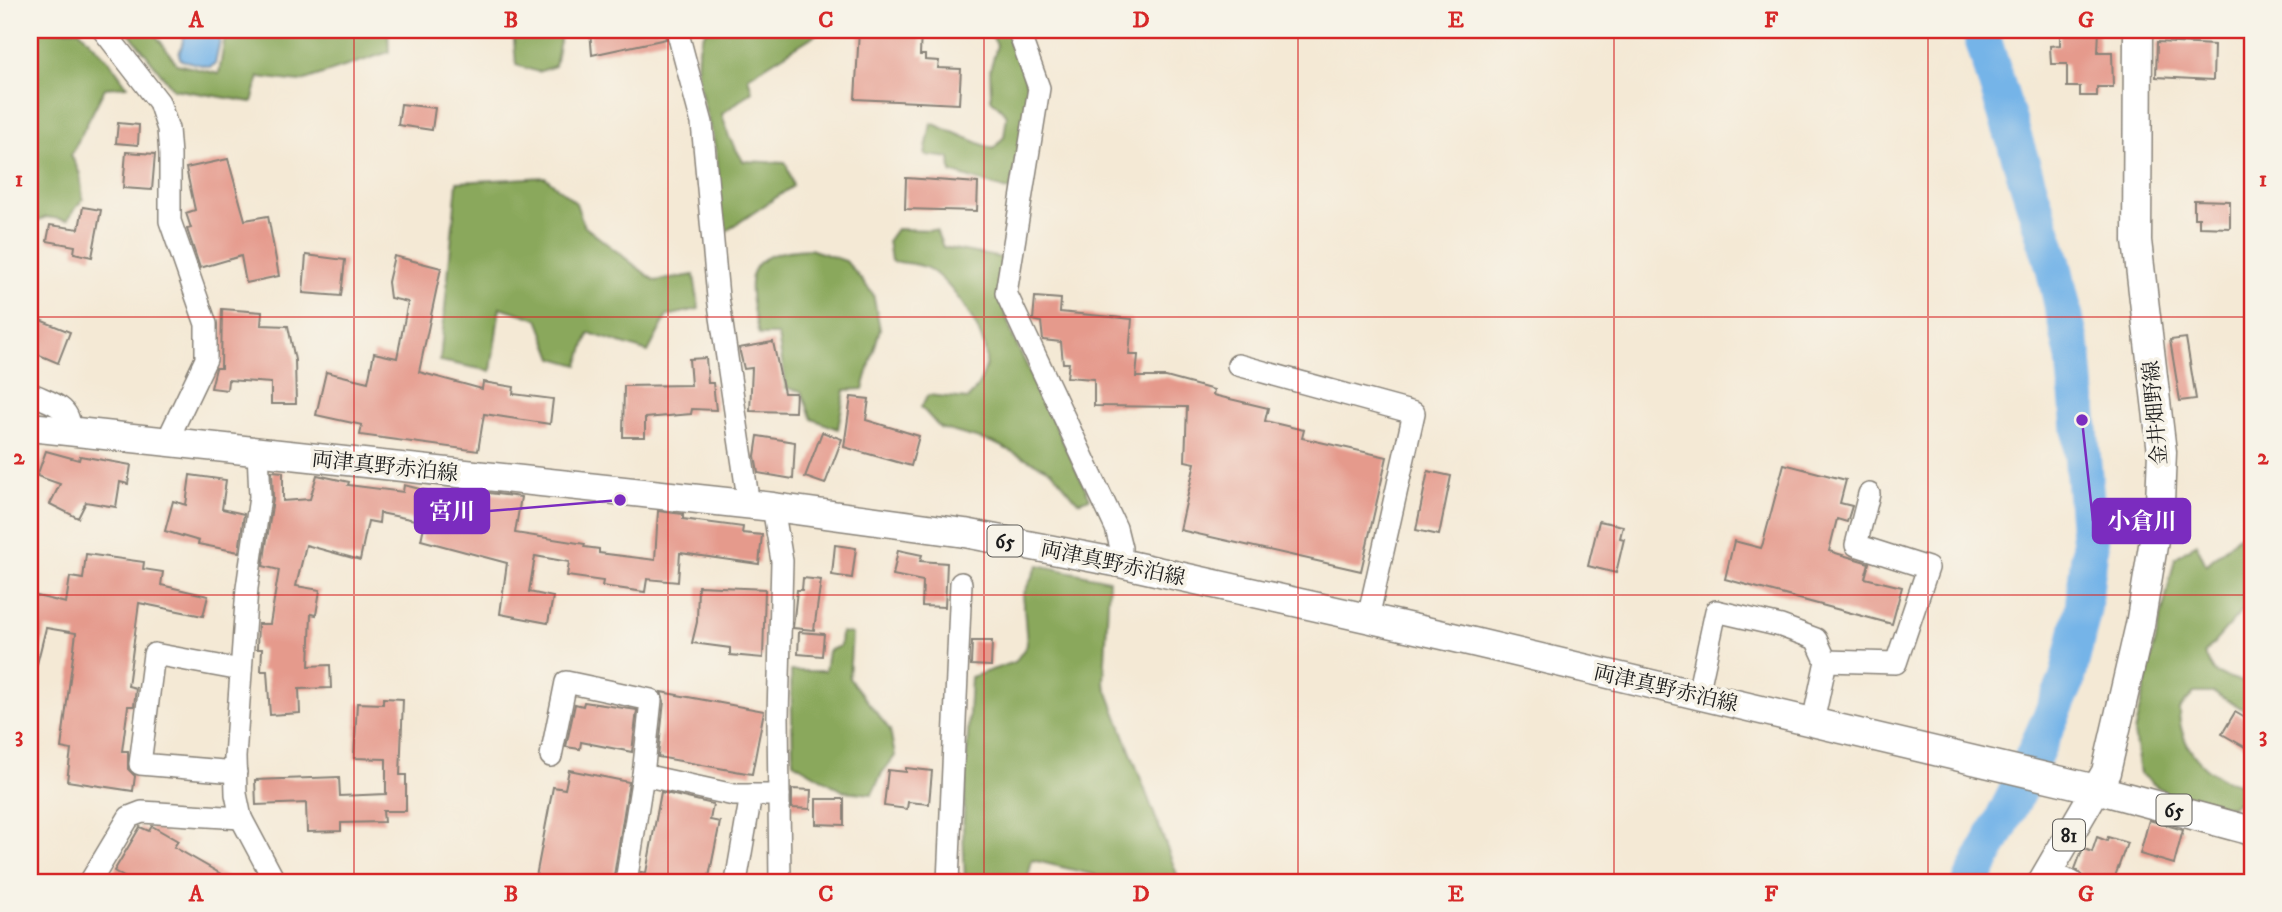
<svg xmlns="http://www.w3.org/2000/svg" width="2282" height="912" font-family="'IM FELL DW Pica','Noto Serif JP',serif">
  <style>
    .forest { fill: #8aa85b; stroke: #53623c; stroke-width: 2 }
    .water { fill: #74b4e8; stroke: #486882; stroke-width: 2 }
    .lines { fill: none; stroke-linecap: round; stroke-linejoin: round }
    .river { stroke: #74b4e8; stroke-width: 37 }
    .building { fill: #e59a8c }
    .minor-casing { stroke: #888278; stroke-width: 24 }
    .major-casing { stroke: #888278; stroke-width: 31 }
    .minor { stroke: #fff; stroke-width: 21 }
    .major { stroke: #fff; stroke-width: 28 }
    .grid { fill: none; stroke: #d62828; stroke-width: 2; stroke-opacity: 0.55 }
    .labels { text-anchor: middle; stroke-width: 7; stroke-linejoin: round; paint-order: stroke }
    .shield { fill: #f7f3e8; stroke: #5e5c59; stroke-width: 2 }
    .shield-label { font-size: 19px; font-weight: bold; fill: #1c1c1c }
    .street-label { font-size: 21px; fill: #1c1c1c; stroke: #f7f3e8 }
    .leader { fill: none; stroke: #7b2cbf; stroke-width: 2.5 }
    .callout-dot { fill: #7b2cbf; stroke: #f7f3e8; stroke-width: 2.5 }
    .callout { fill: #7b2cbf; stroke: #7b2cbf; stroke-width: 2.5 }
    .callout-label { font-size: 23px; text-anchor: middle; font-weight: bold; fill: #fff }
    .neatline { fill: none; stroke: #d62828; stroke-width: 2.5 }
    .grid-label { font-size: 23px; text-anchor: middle; font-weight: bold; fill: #d62828 }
  </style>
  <rect width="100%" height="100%" fill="#f7f3e8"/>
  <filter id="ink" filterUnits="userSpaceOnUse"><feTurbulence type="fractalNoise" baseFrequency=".0143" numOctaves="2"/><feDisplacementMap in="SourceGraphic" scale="14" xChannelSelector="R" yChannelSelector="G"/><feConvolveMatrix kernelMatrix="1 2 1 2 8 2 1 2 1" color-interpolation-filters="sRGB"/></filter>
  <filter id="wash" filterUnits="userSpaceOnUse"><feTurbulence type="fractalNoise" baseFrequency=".00686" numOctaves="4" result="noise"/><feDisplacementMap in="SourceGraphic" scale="28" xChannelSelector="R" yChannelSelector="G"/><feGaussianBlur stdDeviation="1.57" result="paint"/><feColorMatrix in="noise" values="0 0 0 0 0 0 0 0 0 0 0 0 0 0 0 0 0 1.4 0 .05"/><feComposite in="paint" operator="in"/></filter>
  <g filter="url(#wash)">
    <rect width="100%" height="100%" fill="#f4e9d5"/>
    <g class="forest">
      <polygon points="34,30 79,30 110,62 127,86 105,88 71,155 80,174 83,199 67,220 46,217 30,224 30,34"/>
      <polygon points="127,30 152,30 177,64 219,74 226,30 388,30 389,52 299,82 259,77 252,102 173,89"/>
      <polygon points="513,30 562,30 555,66 538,72 516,65"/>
      <path d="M706,30H823L748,77L752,91L722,114L729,137L743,161L786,163L793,186L722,234C720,209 719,183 717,158C712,118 683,68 706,30Z"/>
      <polygon points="989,30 1010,30 1030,95 1010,191 951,172 950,158 925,155 931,123 993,149 1004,137 1007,115 991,99 990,70 997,45"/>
      <polygon points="545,177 576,203 584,226 655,281 694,275 699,309 667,316 648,352 589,333 578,365 553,358 538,319 500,307 491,371 440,361 457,182"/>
      <path d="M896,229L936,230L943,247L1002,258L999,296L1014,339L1090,498L1078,502L1052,471L994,443L940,428L921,407L928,395L968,399C977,389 986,374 986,360C986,331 952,284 929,269C920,263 902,263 891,261L888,240Z"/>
      <path d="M810,249L846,261L873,294L880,329L863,389L845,390L838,429L812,419L801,391L786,388L778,335H759C745,279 741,251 810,249Z"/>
      <path d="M2252,524V605L2249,603L2204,654L2215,673L2252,685V714L2214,693H2194L2179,709C2179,745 2203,776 2239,784L2243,797L2231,807L2167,794L2140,774L2134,733L2175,558L2196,543L2206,565Z"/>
      <polygon points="1038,565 1109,580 1104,682 1180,882 1095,882 1095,875 1032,860 1027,882 965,882 963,829 971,677 1015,662 1027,645 1023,595"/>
      <polygon points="841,632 852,634 849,678 890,730 895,756 882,773 872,794 843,791 793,762 791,671 825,671 828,651 840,646"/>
    </g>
    <polygon class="water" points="186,30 217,31 221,35 215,64 210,67 181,60 179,55"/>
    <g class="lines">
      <polyline class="river" points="1971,882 2021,784 2067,680 2083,609 2090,547 2074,358 2053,264 1980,30"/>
    </g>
    <g id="blocks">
      <g class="building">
        <polygon points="590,30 664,30 666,39 592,55"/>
        <polygon points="887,30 921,30 920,55 925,55 925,60 939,61 938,68 961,69 959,104 855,99 859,31 887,33"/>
        <polygon points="2060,30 2099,30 2098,52 2112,52 2113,87 2097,87 2097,96 2080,96 2080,87 2067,87 2067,64 2051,64 2050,46 2060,45"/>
        <polygon points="2157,42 2214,45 2213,80 2156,77"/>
        <polygon points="401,104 435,108 432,130 398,125"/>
        <polygon points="118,123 139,125 138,145 116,143"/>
        <polygon points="126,152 155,154 152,190 123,188"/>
        <polygon points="228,159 245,220 268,216 279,276 246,283 241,256 200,268 187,229 191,228 186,213 195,210 186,168"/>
        <polygon points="906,178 978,183 977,211 905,209"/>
        <polygon points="2194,200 2230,201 2230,228 2199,227 2199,218 2194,218"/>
        <polygon points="83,207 101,210 92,257 74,253 75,246 47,241 50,225 79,229"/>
        <polygon points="306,255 345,260 341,296 303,293"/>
        <polygon points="394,256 441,268 419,372 482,389 483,382 514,387 513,394 553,399 550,424 484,414 478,451 360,435 362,425 316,415 326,372 368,382 374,353 397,358 408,302 390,298 388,282"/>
        <polygon points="1035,297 1061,299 1060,312 1132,319 1129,355 1138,355 1136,377 1166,377 1214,390 1213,395 1268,408 1265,421 1304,430 1302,438 1387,457 1361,571 1180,530 1195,463 1185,461 1187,407 1094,406 1094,379 1067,377 1069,363 1063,363 1061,342 1043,340 1041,322 1033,320"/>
        <polygon points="222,309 262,312 261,325 288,326 295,360 296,404 271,404 271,383 228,380 227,390 211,388 216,368 221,368"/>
        <polygon points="30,316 70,332 58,363 30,351"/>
        <polygon points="2186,338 2196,399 2180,401 2170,340"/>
        <polygon points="773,342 784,393 796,393 795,412 750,411 752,368 744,369 739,348"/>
        <polygon points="706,358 708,383 713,383 716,410 692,409 691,414 645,418 645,437 623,437 624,386 691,385 689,359"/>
        <polygon points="851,397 869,399 866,420 919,436 911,466 844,447"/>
        <polygon points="822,432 842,439 825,484 805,477"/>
        <polygon points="758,436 795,442 793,479 758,473 755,456"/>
        <polygon points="46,451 79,460 80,456 131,465 128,484 120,482 116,507 86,502 78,518 50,504 60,484 37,476"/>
        <polygon points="1784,464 1846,480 1840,503 1852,506 1847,522 1837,519 1829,551 1869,563 1865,578 1902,587 1892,624 1725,579 1734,541 1761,548 1763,543"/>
        <polygon points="272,471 283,472 283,501 310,499 317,475 349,482 348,485 403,492 404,485 479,504 481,492 521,497 515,533 585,544 584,547 599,549 599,553 655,560 658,511 683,514 683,519 743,527 742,533 762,535 759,564 680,553 678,582 647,579 645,592 602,586 603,581 567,576 569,562 535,556 529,592 553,597 548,623 500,614 507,563 421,540 425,522 380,513 379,523 368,521 360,560 306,545 296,586 320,590 316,615 311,614 309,666 330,665 331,688 299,689 300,713 270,715 267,671 261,671 262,649 257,649 258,624 270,624 279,570 263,566 273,499"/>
        <polygon points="1428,471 1451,476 1439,535 1416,530"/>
        <polygon points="190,475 226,480 222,509 244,514 239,552 198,544 199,541 165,531 173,501 186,505"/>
        <polygon points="1599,521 1623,526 1620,538 1624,539 1616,573 1588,566"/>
        <polygon points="835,545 856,548 852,578 832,575"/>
        <polygon points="898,550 922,555 920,561 947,563 945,607 922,606 923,581 893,575"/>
        <polygon points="86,554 144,562 143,569 163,572 161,585 208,596 203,616 139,603 128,686 136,688 134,706 128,706 122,751 128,751 128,769 135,776 133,791 67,781 71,750 61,748 76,633 46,628 36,668 30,667 33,595 66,603 70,577 83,579"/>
        <polygon points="803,578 821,580 814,630 793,628 797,590 802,590"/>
        <polygon points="698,586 765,589 763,658 730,655 730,648 692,643 697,622"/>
        <polygon points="799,632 824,634 822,656 798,654"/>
        <polygon points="972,641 992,641 991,666 971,665"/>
        <polygon points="661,692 764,711 752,774 658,757 664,701"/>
        <polygon points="383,698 403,699 400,775 406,775 406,811 383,811 384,822 341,823 341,831 307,832 306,803 256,805 255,780 339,777 340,796 386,794 386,759 354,758 357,703 383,704"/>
        <polygon points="584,702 637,710 632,752 581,742 580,749 566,747 575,704 583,706"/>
        <polygon points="2235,712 2252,722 2252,751 2222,734"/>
        <polygon points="906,768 932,771 929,804 908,802 907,809 884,806 888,770 906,772"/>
        <polygon points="569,770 629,782 613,882 535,882 553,787 565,789"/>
        <polygon points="792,789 811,790 810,809 792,808"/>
        <polygon points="661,792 713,804 710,820 720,822 708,882 639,882 641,872 646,873"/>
        <polygon points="816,799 844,799 844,825 816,824"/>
        <polygon points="2149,820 2183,830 2174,864 2140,854"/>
        <polygon points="152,826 178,841 174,847 235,882 132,882 114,871 140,827 149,831"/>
        <polygon points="2097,837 2107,841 2108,837 2127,843 2113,882 2097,882 2084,878 2075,869 2083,848 2092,852"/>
      </g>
    </g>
  </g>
  <g filter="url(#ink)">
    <use href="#blocks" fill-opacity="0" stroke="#888278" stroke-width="2"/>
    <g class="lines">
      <g class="minor-casing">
        <g id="minor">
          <polyline points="103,30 159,102 168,129 170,155 170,221 206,324 206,359 167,441"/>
          <polyline points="677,30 702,123 718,297 749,505"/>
          <polyline points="1018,30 1039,88 1006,293 1116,528 1121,548 1120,563"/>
          <polyline points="1238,365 1414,413 1368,618"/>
          <path d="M30,393C50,403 71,405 70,431"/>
          <polyline points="258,451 260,497 247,588 235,757 236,794 241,818 275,882"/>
          <polyline points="773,507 782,561 778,716 780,882"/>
          <polyline points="1826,661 1896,663 1928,568 1856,545 1869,494"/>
          <polyline points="1698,694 1716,611 1781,626 1816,639 1826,661 1813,722"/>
          <polyline points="551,756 566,682 651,700 643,775"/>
          <polyline points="236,772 140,764 154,654 241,670"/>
          <polyline points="2047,873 2072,882"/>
          <polyline points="90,882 129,817 142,812 241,818"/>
          <polyline points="626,882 643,775 734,795 779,795"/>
          <polyline points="736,882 751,795"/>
          <polyline points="948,882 961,583"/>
        </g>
      </g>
      <g class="major-casing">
        <g id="major">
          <polyline points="30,427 773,507 965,533 1120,563 1452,637 2096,789 2252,831"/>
          <polyline points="2042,882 2106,772 2140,625 2160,503 2162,452 2137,241 2138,30"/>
        </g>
      </g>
      <use href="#minor" class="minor"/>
      <use href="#major" class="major"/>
    </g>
  </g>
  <path class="grid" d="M354,30V882M668,30V882M984,30V882M1298,30V882M1614,30V882M1928,30V882M30,317H2252M30,595H2252"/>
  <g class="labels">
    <g class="shield">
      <rect x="987.5" y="525.5" width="35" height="31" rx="5"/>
      <rect x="2156.5" y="794.5" width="35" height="31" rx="5"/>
      <rect x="2053" y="819.5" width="32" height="31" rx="5"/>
    </g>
    <g class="shield-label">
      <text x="1005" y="548">65</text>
      <text x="2174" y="817">65</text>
      <text x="2069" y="842">81</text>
    </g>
    <g class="street-label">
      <text transform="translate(2155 413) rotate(-95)" y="7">金井畑野線</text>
      <text transform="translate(385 466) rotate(6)" y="7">両津真野赤泊線</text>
      <text transform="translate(1113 563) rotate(12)" y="7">両津真野赤泊線</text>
      <text transform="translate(1666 688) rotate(13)" y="7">両津真野赤泊線</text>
    </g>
  </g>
  <path class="leader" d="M620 500L489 511M2082 420L2093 521"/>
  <g class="callout-dot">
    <circle cx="620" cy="500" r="7"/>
    <circle cx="2082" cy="420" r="7"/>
  </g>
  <g class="callout">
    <rect x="415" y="489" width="74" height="44" rx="7"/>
    <rect x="2093" y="499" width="97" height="44" rx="7"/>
  </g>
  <g class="callout-label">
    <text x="452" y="519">宮川</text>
    <text x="2142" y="529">小倉川</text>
  </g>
  <rect width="2282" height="912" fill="none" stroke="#f7f3e8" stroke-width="77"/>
  <rect x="38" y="38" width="2206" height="836" class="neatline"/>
  <g class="grid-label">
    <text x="196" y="27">A</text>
    <text x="511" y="27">B</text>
    <text x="826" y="27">C</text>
    <text x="1141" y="27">D</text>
    <text x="1456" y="27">E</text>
    <text x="1771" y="27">F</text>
    <text x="2086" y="27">G</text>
    <text x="19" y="186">1</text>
    <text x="2263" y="186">1</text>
    <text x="19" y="464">2</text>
    <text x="2263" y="464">2</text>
    <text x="19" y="742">3</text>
    <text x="2263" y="742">3</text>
    <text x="196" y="901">A</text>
    <text x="511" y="901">B</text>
    <text x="826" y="901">C</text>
    <text x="1141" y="901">D</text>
    <text x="1456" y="901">E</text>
    <text x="1771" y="901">F</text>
    <text x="2086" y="901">G</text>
  </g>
</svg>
